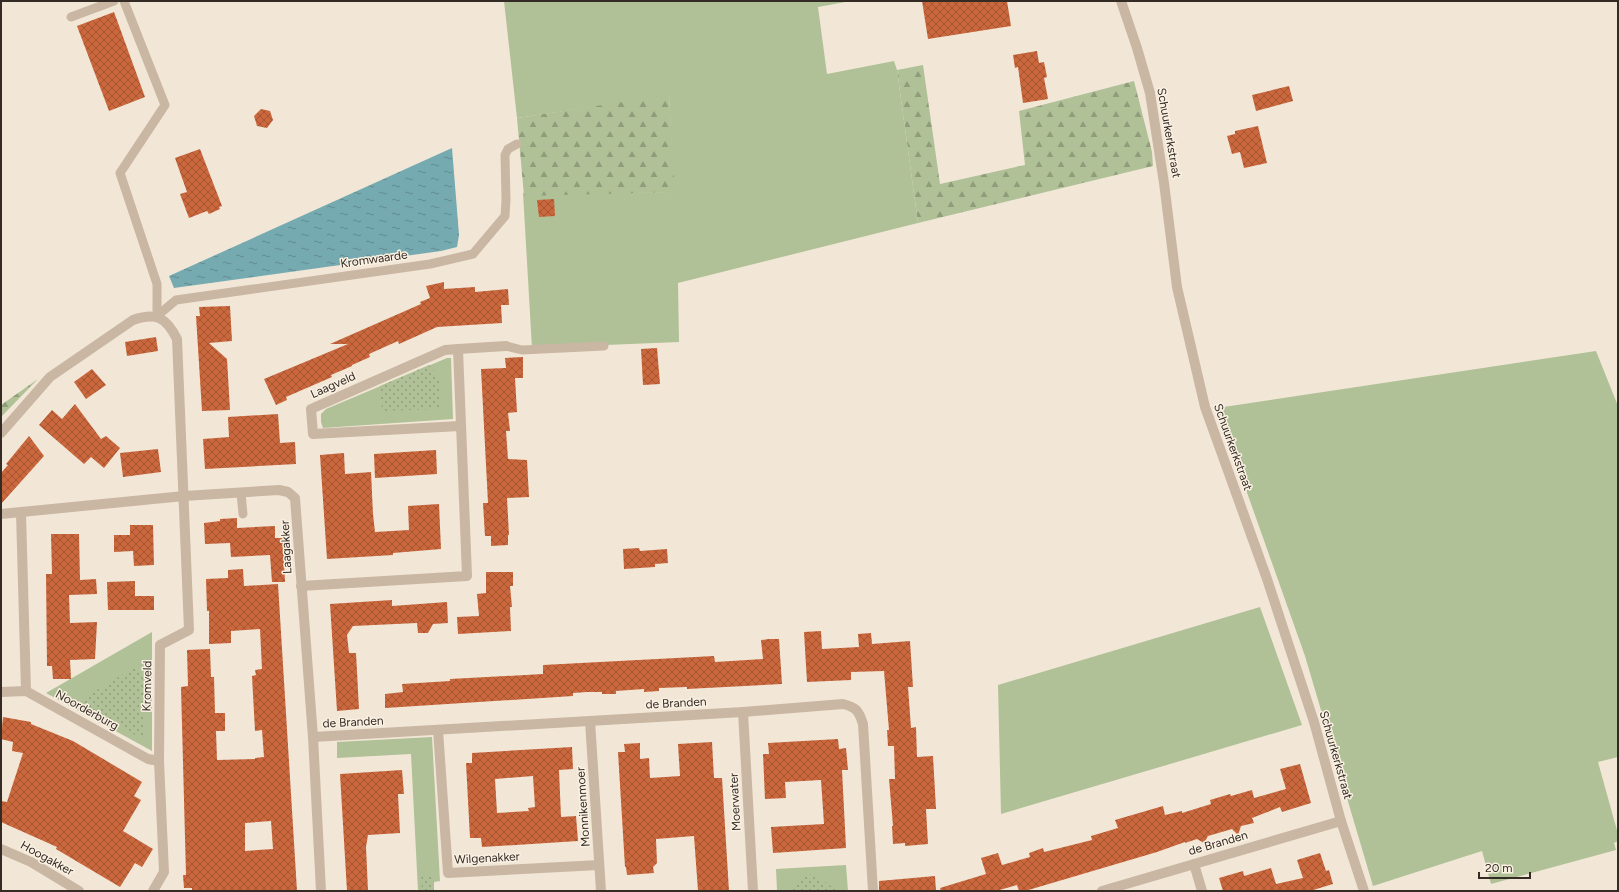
<svg xmlns="http://www.w3.org/2000/svg" width="1619" height="892" font-family="Figtree,sans-serif">
  <style>
    .green { fill: #b0c197 }
    .forest { fill: url(#forest-firs) }
    .park { fill: url(#park-dots) }
    .water { fill: url(#water-ripples) }
    .building { fill: url(#building-cross-hatch); fill-rule: evenodd }
    .lines { fill: none; stroke-linecap: round; stroke-linejoin: round }
    .service { stroke: #cab7a3; stroke-width: 9 }
    .minor { stroke: #cab7a3; stroke-width: 10 }
    .tertiary { stroke: #cab7a3; stroke-width: 10 }
    .labels { text-anchor: middle; stroke-width: 3; stroke-linejoin: round; paint-order: stroke }
    .street-label { font-size: 12px; fill: #352b25; stroke: #faf1e3 }
  </style>
  <defs>
    <pattern id="forest-firs" width="22" height="20" patternUnits="userSpaceOnUse"><rect width="22" height="20" fill="#b0c197"/><path d="M5 1l3.5 6h-7zM16 11l3.5 6h-7z" fill="#909d7b"/></pattern>
    <pattern id="park-dots" width="8" height="8" patternUnits="userSpaceOnUse"><rect width="8" height="8" fill="#b0c197"/><path d="M2 2h.1M6 6h.1" fill="none" stroke="#909d7b" stroke-width="1.8" stroke-linecap="round"/></pattern>
    <pattern id="water-ripples" width="26" height="14" patternUnits="userSpaceOnUse"><rect width="26" height="14" fill="#75aab0"/><path d="M2 4q2-2 4 0t4 0M15 11q2-2 4 0t4 0" fill="none" stroke="#618b8f"/></pattern>
    <pattern id="building-cross-hatch" width="8" height="8" patternUnits="userSpaceOnUse"><rect width="8" height="8" fill="#cb673c"/><path d="M0 0l8 8M0 8l8-8" fill="none" stroke="#a65532"/></pattern>
  </defs>
  <rect width="100%" height="100%" fill="#f2e7d7"/>
  <g class="green">
    <polygon points="504,1 851,1 818,7 827,74 894,61 897,70 918,223 678,283 679,342 532,348 523,193 674,192 669,96 517,118"/>
    <polygon points="1596,351 1618,406 1618,757 1598,762 1618,834 1618,841 1614,843 1616,850 1491,884 1482,851 1373,886 1305,656 1217,408"/>
    <polygon points="447,358 451,358 453,419 323,428 321,422 321,414 326,409"/>
    <polygon points="1260,607 1302,725 1001,814 998,685"/>
    <polygon points="152,632 152,751 46,693"/>
    <polygon points="432,737 440,881 434,882 434,891 418,891 411,754 337,758 337,742"/>
    <polygon points="846,865 848,891 777,891 776,869"/>
  </g>
  <g class="forest">
    <polygon points="923,65 940,184 1025,165 1019,111 1134,81 1152,152 1153,166 918,223 897,70"/>
    <polygon points="669,95 675,192 524,196 517,118"/>
    <polygon points="38,379 1,417 1,405"/>
  </g>
  <g class="park">
    <polygon points="429,365 440,378 440,409 382,411 380,386"/>
    <polygon points="136,666 145,681 145,731 141,737 139,737 88,709 80,702 81,700"/>
    <polygon points="815,874 837,891 790,891 807,875"/>
    <polygon points="433,875 434,891 422,891 421,876"/>
  </g>
  <polygon class="water" points="452,148 459,235 457,247 441,251 174,288 169,276"/>
  <g class="building">
    <polygon points="922,1 1007,1 1011,26 928,39"/>
    <polygon points="114,12 145,97 109,111 77,26"/>
    <polygon points="1037,51 1039,63 1044,62 1047,77 1044,78 1048,99 1023,103 1018,67 1015,68 1013,55"/>
    <polygon points="1289,86 1293,101 1256,111 1252,95"/>
    <polygon points="261,109 270,111 273,120 267,128 257,126 254,116"/>
    <polygon points="1258,126 1267,163 1244,168 1240,152 1232,154 1227,136 1235,134 1235,131"/>
    <polygon points="200,149 222,206 219,207 220,209 209,214 207,211 189,218 180,194 187,192 175,158"/>
    <polygon points="554,199 555,216 539,217 537,200"/>
    <polygon points="444,282 444,289 475,287 475,292 508,289 509,305 501,305 502,323 437,327 399,344 398,341 369,354 370,357 352,365 352,366 331,375 332,377 286,397 287,400 276,405 264,379 348,344 330,344 421,304 420,302 430,298 426,286"/>
    <polygon points="230,306 232,341 209,343 227,359 230,410 202,411 196,316 200,316 199,307"/>
    <polygon points="156,337 158,351 127,356 125,342"/>
    <polygon points="657,348 660,384 643,385 641,349"/>
    <polygon points="523,357 523,378 515,378 517,412 508,413 510,431 506,431 508,459 527,460 529,497 507,498 509,535 508,535 508,545 491,546 491,536 485,536 483,503 488,503 481,369 506,368 505,358"/>
    <polygon points="92,369 106,385 86,399 74,382"/>
    <polygon points="75,404 101,439 106,436 120,448 104,468 91,457 84,464 39,425 52,410 62,419"/>
    <polygon points="278,414 280,443 295,442 296,464 205,469 203,439 229,437 228,417"/>
    <polygon points="29,436 44,456 1,504 1,473 8,465 6,464"/>
    <polygon points="158,449 161,472 123,477 120,453"/>
    <polygon points="436,450 437,474 375,478 374,454"/>
    <polygon points="344,453 345,474 371,472 373,514 375,532 409,530 408,506 439,504 441,549 393,553 393,555 327,559 320,455"/>
    <polygon points="237,518 237,528 275,526 275,538 283,538 285,582 272,582 270,555 231,557 230,543 205,544 204,523 220,521 220,519"/>
    <polygon points="130,525 153,525 154,565 134,566 133,551 114,552 114,535 130,535"/>
    <polygon points="51,534 79,534 80,580 96,579 97,594 69,595 70,623 97,622 95,659 70,660 71,679 53,679 52,666 47,666 46,574 52,574"/>
    <polygon points="639,548 640,551 667,549 668,563 655,564 655,567 624,569 623,549"/>
    <path d="M243,569L244,586L278,584L297,891H192V888H184L183,875H186L181,687L188,686L187,650L210,649L211,677H214L215,713H225V731H216L217,760L255,759V758L264,757L262,730L255,731L252,676L256,675L255,670L262,669L260,629L231,631V643L209,644V611H207L206,579L228,578V570ZM271,821L273,849L245,851V823Z"/>
    <polygon points="486,572 513,572 513,586 510,586 512,607 510,607 511,631 458,634 457,617 479,616 477,594 486,593"/>
    <polygon points="135,581 135,596 154,596 154,610 108,610 107,582"/>
    <polygon points="392,600 392,606 447,602 448,623 433,624 428,633 418,633 417,623 353,626 347,635 349,653 356,653 359,709 337,711 330,604"/>
    <polygon points="821,631 822,649 859,647 858,634 871,633 872,644 910,641 913,687 908,687 911,728 916,727 917,757 933,756 936,809 926,809 928,844 905,846 905,843 893,844 892,826 893,826 889,779 895,779 894,746 888,746 887,730 889,730 884,671 851,672 851,680 807,682 804,632"/>
    <polygon points="769,639 779,639 782,684 687,689 687,687 659,688 659,691 644,692 644,689 616,691 616,694 602,694 602,692 587,692 573,693 573,696 385,708 385,694 403,692 402,684 450,681 450,679 543,674 543,665 714,656 715,662 763,659 761,640"/>
    <polygon points="3,717 31,722 31,724 73,741 142,782 134,796 141,800 123,831 153,849 142,867 135,863 120,887 56,849 57,847 1,822 1,801 7,802 23,753 12,751 13,742 1,739"/>
    <polygon points="838,739 839,749 846,748 848,770 842,770 846,848 773,853 771,827 824,824 821,780 785,782 786,798 765,799 763,754 769,754 768,743"/>
    <polygon points="712,742 714,778 722,778 729,891 698,891 694,836 656,839 657,863 653,867 654,873 627,875 626,867 625,867 618,752 625,752 624,744 640,743 640,759 649,758 650,778 680,776 678,744"/>
    <path d="M572,747L573,769L559,770L561,817L576,816L578,841L482,847L481,838H470L466,763H472V753ZM533,776L535,807L528,808L529,811L497,813L495,779Z"/>
    <polygon points="1300,764 1311,803 1282,812 1280,807 1252,818 1254,823 1241,826 1238,835 1232,829 1208,836 1204,843 1197,839 1185,843 1185,842 1157,852 1025,891 1019,891 1017,885 996,891 941,891 940,888 986,874 981,858 998,853 1002,865 1030,857 1029,853 1043,848 1044,852 1092,840 1091,836 1118,828 1115,820 1163,806 1165,815 1182,811 1182,813 1211,804 1210,800 1230,794 1231,796 1252,790 1254,798 1286,789 1280,769"/>
    <polygon points="402,770 404,794 398,794 400,833 368,835 366,847 368,891 347,891 340,774"/>
    <polygon points="1320,853 1326,871 1329,870 1333,884 1310,891 1223,891 1219,878 1243,871 1244,876 1271,868 1276,884 1303,878 1297,860"/>
    <polygon points="935,876 936,891 879,891 879,881"/>
  </g>
  <g class="lines">
    <g class="service">
      <polyline points="124,1 165,105 120,173 157,284 157,316"/>
      <polyline points="71,17 114,1"/>
      <polyline points="157,316 176,300 430,264 473,254 505,216 506,200 505,155 508,149 517,144"/>
      <polyline points="506,346 522,350 604,346"/>
      <polyline points="241,493 243,514"/>
    </g>
    <g class="minor">
      <polyline points="458,349 506,346"/>
      <path d="M1,433L50,377L133,320C156,312 166,317 177,339L189,630L160,645L159,761L164,872L153,891"/>
      <polyline points="21,513 26,691"/>
      <polyline points="1,514 184,496 279,490 288,492 295,498 313,737 321,891"/>
      <polyline points="301,586 467,576 458,349 445,350 311,409 313,434 460,426"/>
      <polyline points="1,692 26,691 148,759 159,761"/>
      <polyline points="743,712 753,891"/>
      <polyline points="590,721 601,891"/>
      <polyline points="438,730 448,873 599,865"/>
      <path d="M313,737L743,712L843,704C856,707 859,711 863,724L873,891"/>
      <polyline points="1,849 31,862 79,891"/>
      <polyline points="1194,864 1202,891"/>
      <polyline points="1102,891 1341,821"/>
    </g>
    <polyline class="tertiary" points="1121,1 1137,48 1150,93 1164,183 1177,287 1205,407 1267,579 1314,722 1341,821 1364,891"/>
  </g>
  <g class="labels">
    <g class="street-label">
      <text transform="translate(1169 133) rotate(80)" y="4">Schuurkerkstraat</text>
      <text transform="translate(374 259) rotate(-8)" y="4">Kromwaarde</text>
      <text transform="translate(333 385) rotate(-24)" y="4">Laagveld</text>
      <text transform="translate(1233 447) rotate(70)" y="4">Schuurkerkstraat</text>
      <text transform="translate(286 547) rotate(-93)" y="4">Laagakker</text>
      <text transform="translate(147 686) rotate(-89)" y="4">Kromveld</text>
      <text transform="translate(676 703) rotate(-3)" y="4">de Branden</text>
      <text transform="translate(87 710) rotate(29)" y="4">Noorderburg</text>
      <text transform="translate(353 722) rotate(-3)" y="4">de Branden</text>
      <text transform="translate(1336 755) rotate(74)" y="4">Schuurkerkstraat</text>
      <text transform="translate(735 802) rotate(-93)" y="4">Moerwater</text>
      <text transform="translate(583 807) rotate(-94)" y="4">Monnikenmoer</text>
      <text transform="translate(1218 843) rotate(-16)" y="4">de Branden</text>
      <text transform="translate(47 858) rotate(29)" y="4">Hoogakker</text>
      <text transform="translate(487 858) rotate(-3)" y="4">Wilgenakker</text>
    </g>
  </g>
  <rect width="1619" height="892" fill="none" stroke="#352b25" stroke-width="4"/>
  <path d="M1479 872v6h51v-6" fill="none" stroke="#352b25" stroke-width="2"/>
  <text x="1485" y="872" font-size="12" fill="#352b25" stroke="#faf1e3" stroke-width="3" paint-order="stroke">20 m</text>
</svg>
